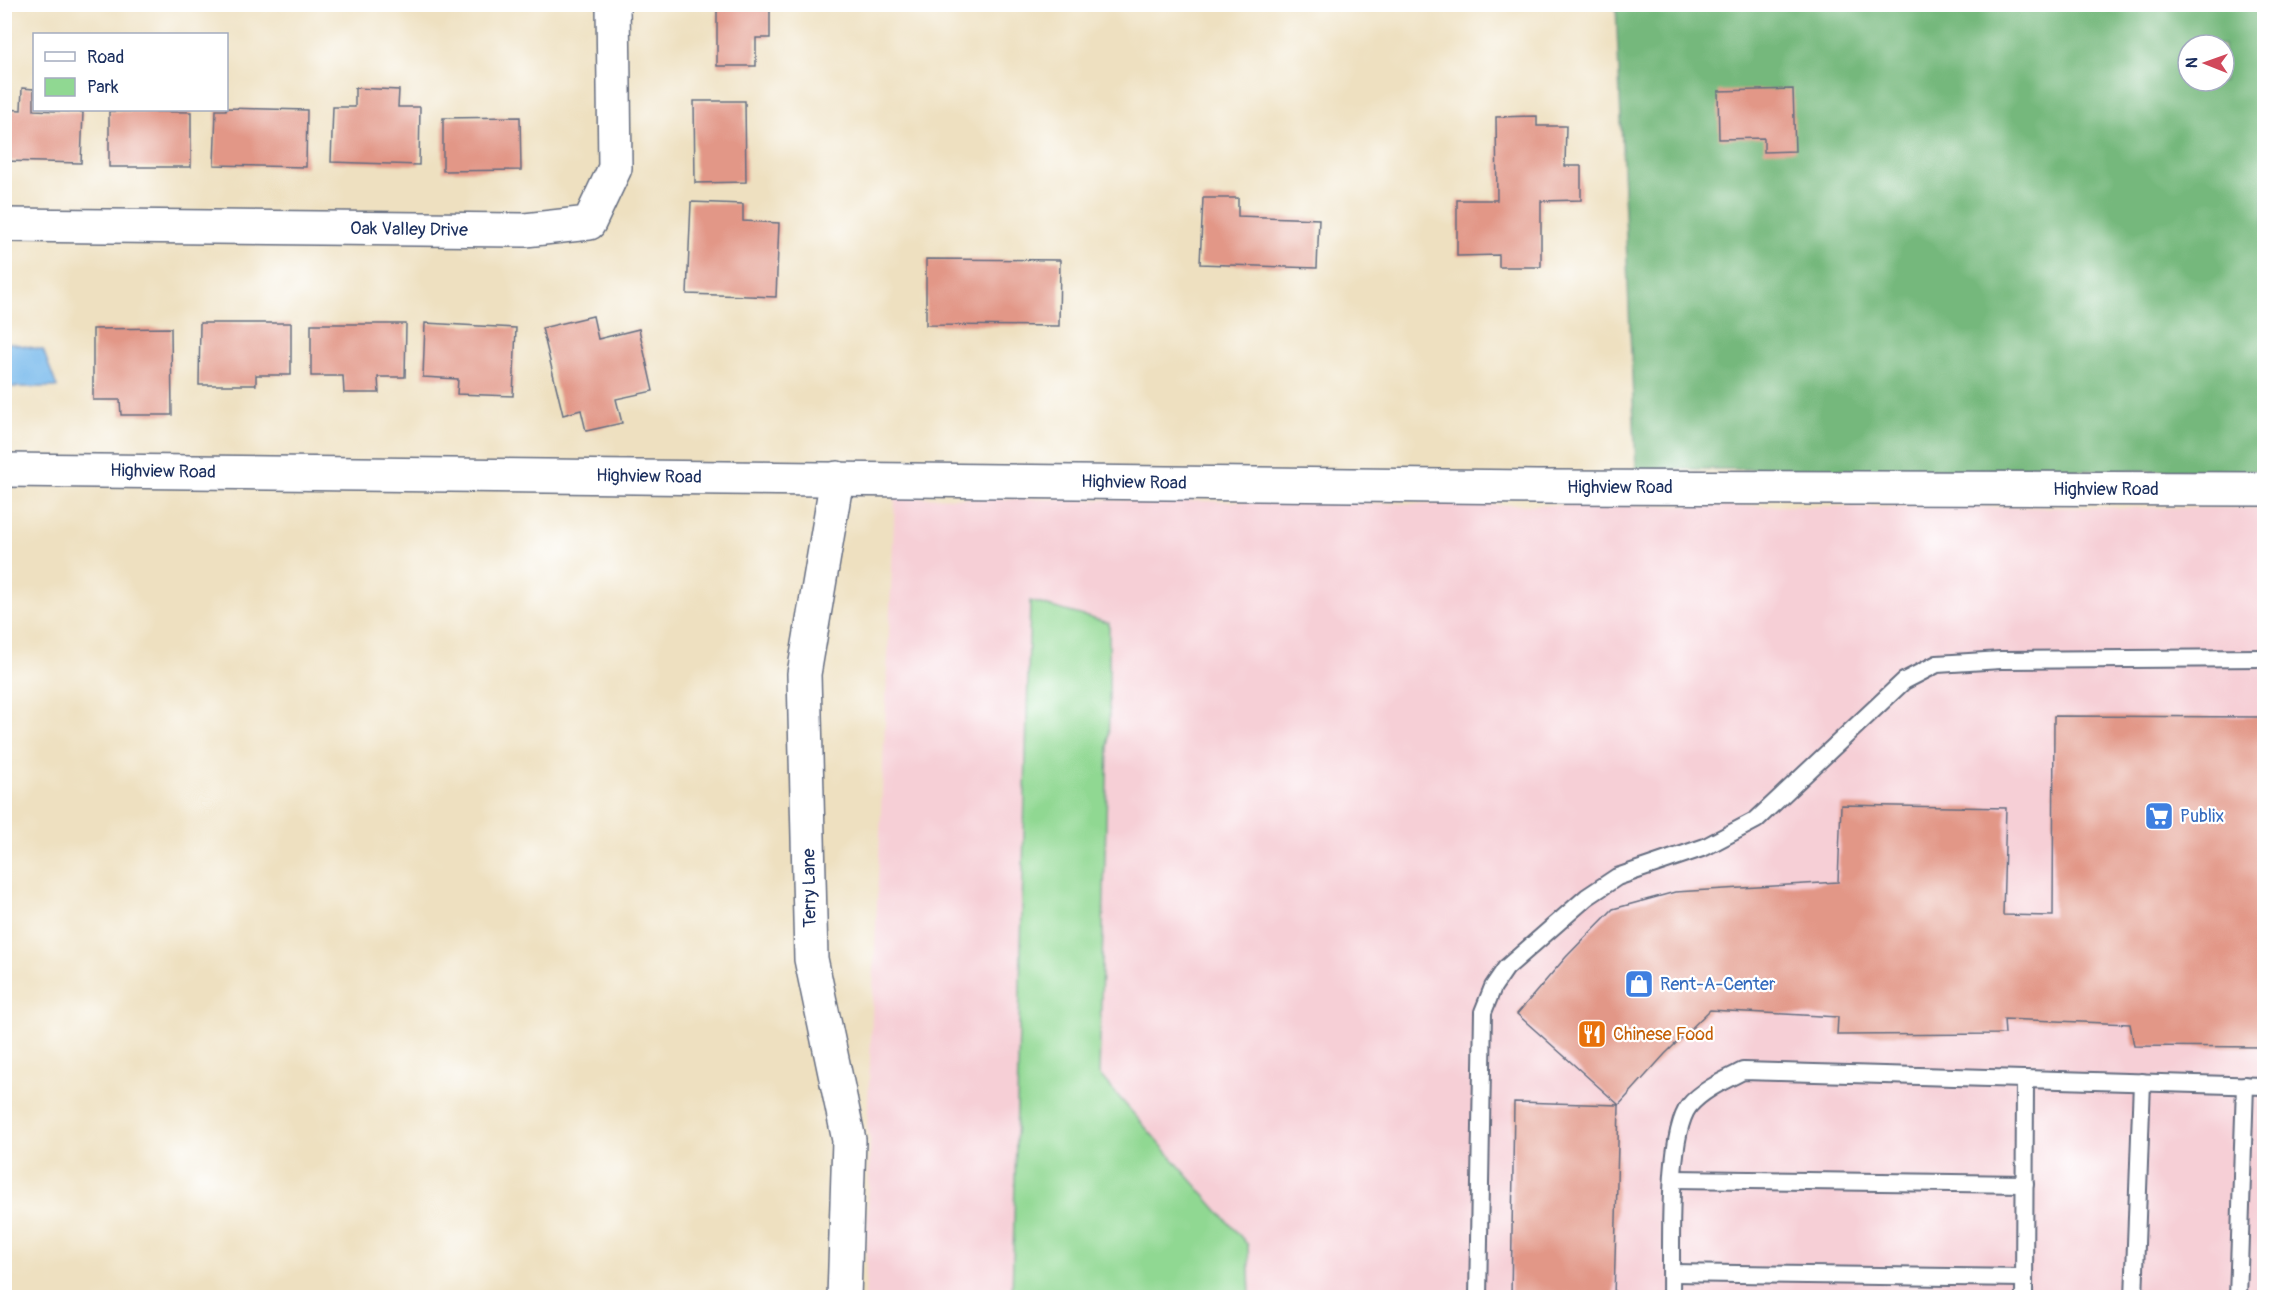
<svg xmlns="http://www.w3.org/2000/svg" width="2269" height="1302" font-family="Pangolin,sans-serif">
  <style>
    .built { fill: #f6cfd6 }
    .green { fill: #90d892; stroke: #568478; stroke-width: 1.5 }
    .forest { fill: #74b87c; stroke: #48746d; stroke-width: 1.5; fill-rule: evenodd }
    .water { fill: #75b8eb; stroke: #4874a4; stroke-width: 1.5 }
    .building { fill: #e29787 }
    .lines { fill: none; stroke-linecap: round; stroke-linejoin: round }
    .lane-casing { stroke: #656d80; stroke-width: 20 }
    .street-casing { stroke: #656d80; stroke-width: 36 }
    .lane { stroke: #fff; stroke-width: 16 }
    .street { stroke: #fff; stroke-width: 33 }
    .labels { text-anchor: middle; stroke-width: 4.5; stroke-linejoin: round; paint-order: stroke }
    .street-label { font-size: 18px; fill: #1b2f5e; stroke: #fff }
    .shop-label { font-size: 18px; fill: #366cbe; stroke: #fff; text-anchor: start }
    .food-label { font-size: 18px; fill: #c56008; stroke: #fff; text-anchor: start }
  </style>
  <rect width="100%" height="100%" fill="#fff"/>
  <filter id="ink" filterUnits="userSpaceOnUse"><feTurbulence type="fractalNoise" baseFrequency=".0167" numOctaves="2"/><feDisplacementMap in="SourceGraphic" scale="12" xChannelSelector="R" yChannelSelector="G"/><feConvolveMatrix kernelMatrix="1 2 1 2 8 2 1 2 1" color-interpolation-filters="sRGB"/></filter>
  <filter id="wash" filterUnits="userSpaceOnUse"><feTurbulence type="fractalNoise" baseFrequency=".008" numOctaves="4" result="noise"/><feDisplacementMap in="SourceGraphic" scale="24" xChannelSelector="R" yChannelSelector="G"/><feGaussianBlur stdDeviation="1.35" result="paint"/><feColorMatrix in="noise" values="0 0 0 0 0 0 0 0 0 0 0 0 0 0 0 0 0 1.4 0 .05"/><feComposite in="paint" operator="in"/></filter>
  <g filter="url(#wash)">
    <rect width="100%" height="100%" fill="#eee0c0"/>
    <polygon class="built" points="895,497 1538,505 2264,508 2264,1297 865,1298 870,1140 867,1126"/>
    <polygon class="green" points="1030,601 1109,623 1109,712 1099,1074 1248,1245 1250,1297 1012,1297"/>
    <path class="forest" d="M1616,5H2264V471L1636,469ZM2188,45H2224V81H2188Z"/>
    <polygon class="water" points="5,342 43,350 57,387 5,387"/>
    <g id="blocks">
      <g class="building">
        <polygon points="717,4 770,4 770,38 756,38 756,66 717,66"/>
        <polygon points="22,88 34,89 34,110 83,112 81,163 4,161 4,109 21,110"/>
        <polygon points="355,88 399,90 398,107 420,107 419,165 331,162 333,107 355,107"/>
        <polygon points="1793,89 1795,151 1764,152 1764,138 1719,139 1718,91"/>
        <polygon points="694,101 745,101 746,182 695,183"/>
        <polygon points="226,108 307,110 306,167 214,165 216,110 226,110"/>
        <polygon points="109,111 191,112 191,167 109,167"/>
        <polygon points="1537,116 1537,126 1566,126 1565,166 1581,166 1581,200 1541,201 1541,267 1499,267 1499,255 1457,256 1457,200 1497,200 1496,117"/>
        <polygon points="520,117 521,170 443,171 443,118"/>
        <polygon points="1203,198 1238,198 1238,216 1319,219 1317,268 1200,264"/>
        <polygon points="691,202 743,204 743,221 779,223 776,297 687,294"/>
        <polygon points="926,259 1060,260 1059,326 926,325"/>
        <polygon points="593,316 598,339 639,329 653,391 616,399 622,423 586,431 581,410 563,415 542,328"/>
        <polygon points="200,323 291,323 291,375 256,375 256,385 199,385"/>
        <polygon points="425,323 516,328 513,396 457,394 458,379 423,377"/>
        <polygon points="311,324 406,324 405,377 378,377 379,393 344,393 343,376 311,376"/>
        <polygon points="171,328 172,415 121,415 120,400 93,400 93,329"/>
        <polygon points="2054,716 2264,717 2264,1047 2134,1046 2130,1024 2004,1019 2005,1034 1837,1035 1838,1017 1710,1010 1665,1054 1619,1105 1517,1014 1566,957 1613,909 1675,892 1838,882 1841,805 2006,808 2003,915 2053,916"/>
        <polygon points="1514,1102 1619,1105 1614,1298 1511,1298"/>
      </g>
    </g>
  </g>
  <g filter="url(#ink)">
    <use href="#blocks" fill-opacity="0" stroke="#656d80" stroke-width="1.5"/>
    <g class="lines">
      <g class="lane-casing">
        <g id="lane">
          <polyline points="1673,1179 2025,1184"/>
          <polyline points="1672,1273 2024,1278"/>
          <polyline points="1478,1298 1483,1012 1493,987 1506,968 1587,897 1617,877 1705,847 1756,820 1904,681 1937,664 2001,660 2264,658"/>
          <path d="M1671,1298C1672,1256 1666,1136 1689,1106C1702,1090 1725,1080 1743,1071L2264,1086"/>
          <polyline points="2024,1298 2025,1079"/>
          <polyline points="2134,1298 2142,1082"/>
          <polyline points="2238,1298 2245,1085"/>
        </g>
      </g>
      <g class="street-casing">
        <g id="street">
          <polyline points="4,225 525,230 589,223 615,168 613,4"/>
          <polyline points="4,470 1537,487 2264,489"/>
          <polyline points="837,478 804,674 811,959 849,1140 844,1298"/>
        </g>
      </g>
      <use href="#lane" class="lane"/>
      <use href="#street" class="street"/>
    </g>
  </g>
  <defs>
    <g id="supermarket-square" transform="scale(1.5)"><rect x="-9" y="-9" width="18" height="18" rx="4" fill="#3f7fe0" stroke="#fff"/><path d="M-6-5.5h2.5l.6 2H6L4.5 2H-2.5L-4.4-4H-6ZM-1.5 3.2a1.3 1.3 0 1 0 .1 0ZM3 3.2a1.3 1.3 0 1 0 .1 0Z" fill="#fff"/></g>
    <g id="shop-square" transform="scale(1.5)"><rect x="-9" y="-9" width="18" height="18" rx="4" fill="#3f7fe0" stroke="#fff"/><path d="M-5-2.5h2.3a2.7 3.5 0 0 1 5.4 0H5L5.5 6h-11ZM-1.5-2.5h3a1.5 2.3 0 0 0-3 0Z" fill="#fff"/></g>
    <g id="restaurant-square" transform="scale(1.5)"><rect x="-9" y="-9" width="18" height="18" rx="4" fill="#e8710a" stroke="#fff"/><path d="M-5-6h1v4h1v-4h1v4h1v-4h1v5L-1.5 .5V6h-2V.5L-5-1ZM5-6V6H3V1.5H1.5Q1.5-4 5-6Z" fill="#fff"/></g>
  </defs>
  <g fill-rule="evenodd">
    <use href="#supermarket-square" x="2159" y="816"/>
    <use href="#shop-square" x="1639" y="984"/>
    <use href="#restaurant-square" x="1592" y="1034"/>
  </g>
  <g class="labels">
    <g class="street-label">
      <text transform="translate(409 229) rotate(1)" y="6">Oak Valley Drive</text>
      <text transform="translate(163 471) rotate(1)" y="6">Highview Road</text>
      <text transform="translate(649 476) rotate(1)" y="6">Highview Road</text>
      <text transform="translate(1134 482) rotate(1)" y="6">Highview Road</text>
      <text x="1620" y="493">Highview Road</text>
      <text x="2106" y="495">Highview Road</text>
      <text transform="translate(809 888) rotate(-91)" y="6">Terry Lane</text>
    </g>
    <g class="shop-label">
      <text x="2180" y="822">Publix</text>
      <text x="1660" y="990">Rent-A-Center</text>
    </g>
    <g class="food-label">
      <text x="1613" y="1040">Chinese Food</text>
    </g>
  </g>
  <rect width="2269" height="1302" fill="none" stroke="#fff" stroke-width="24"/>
  <rect x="33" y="33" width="195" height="78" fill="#ffffff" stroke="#a4acbf" stroke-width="1.5"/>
  <rect x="45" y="52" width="30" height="9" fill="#ffffff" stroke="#a4acbf" stroke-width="1.5"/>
  <text x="87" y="63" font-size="18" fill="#1b2f5e">Road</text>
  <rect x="45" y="78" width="30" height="18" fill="#90d892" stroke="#a4acbf" stroke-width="1.5"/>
  <text x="87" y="93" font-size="18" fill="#1b2f5e">Park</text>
  <g transform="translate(2206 63) rotate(271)"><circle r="28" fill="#ffffff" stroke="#a4acbf" stroke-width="1.5"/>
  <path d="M0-4.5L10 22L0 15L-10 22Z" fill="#d1495b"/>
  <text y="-9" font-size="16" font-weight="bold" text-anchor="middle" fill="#1b2f5e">N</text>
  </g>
</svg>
